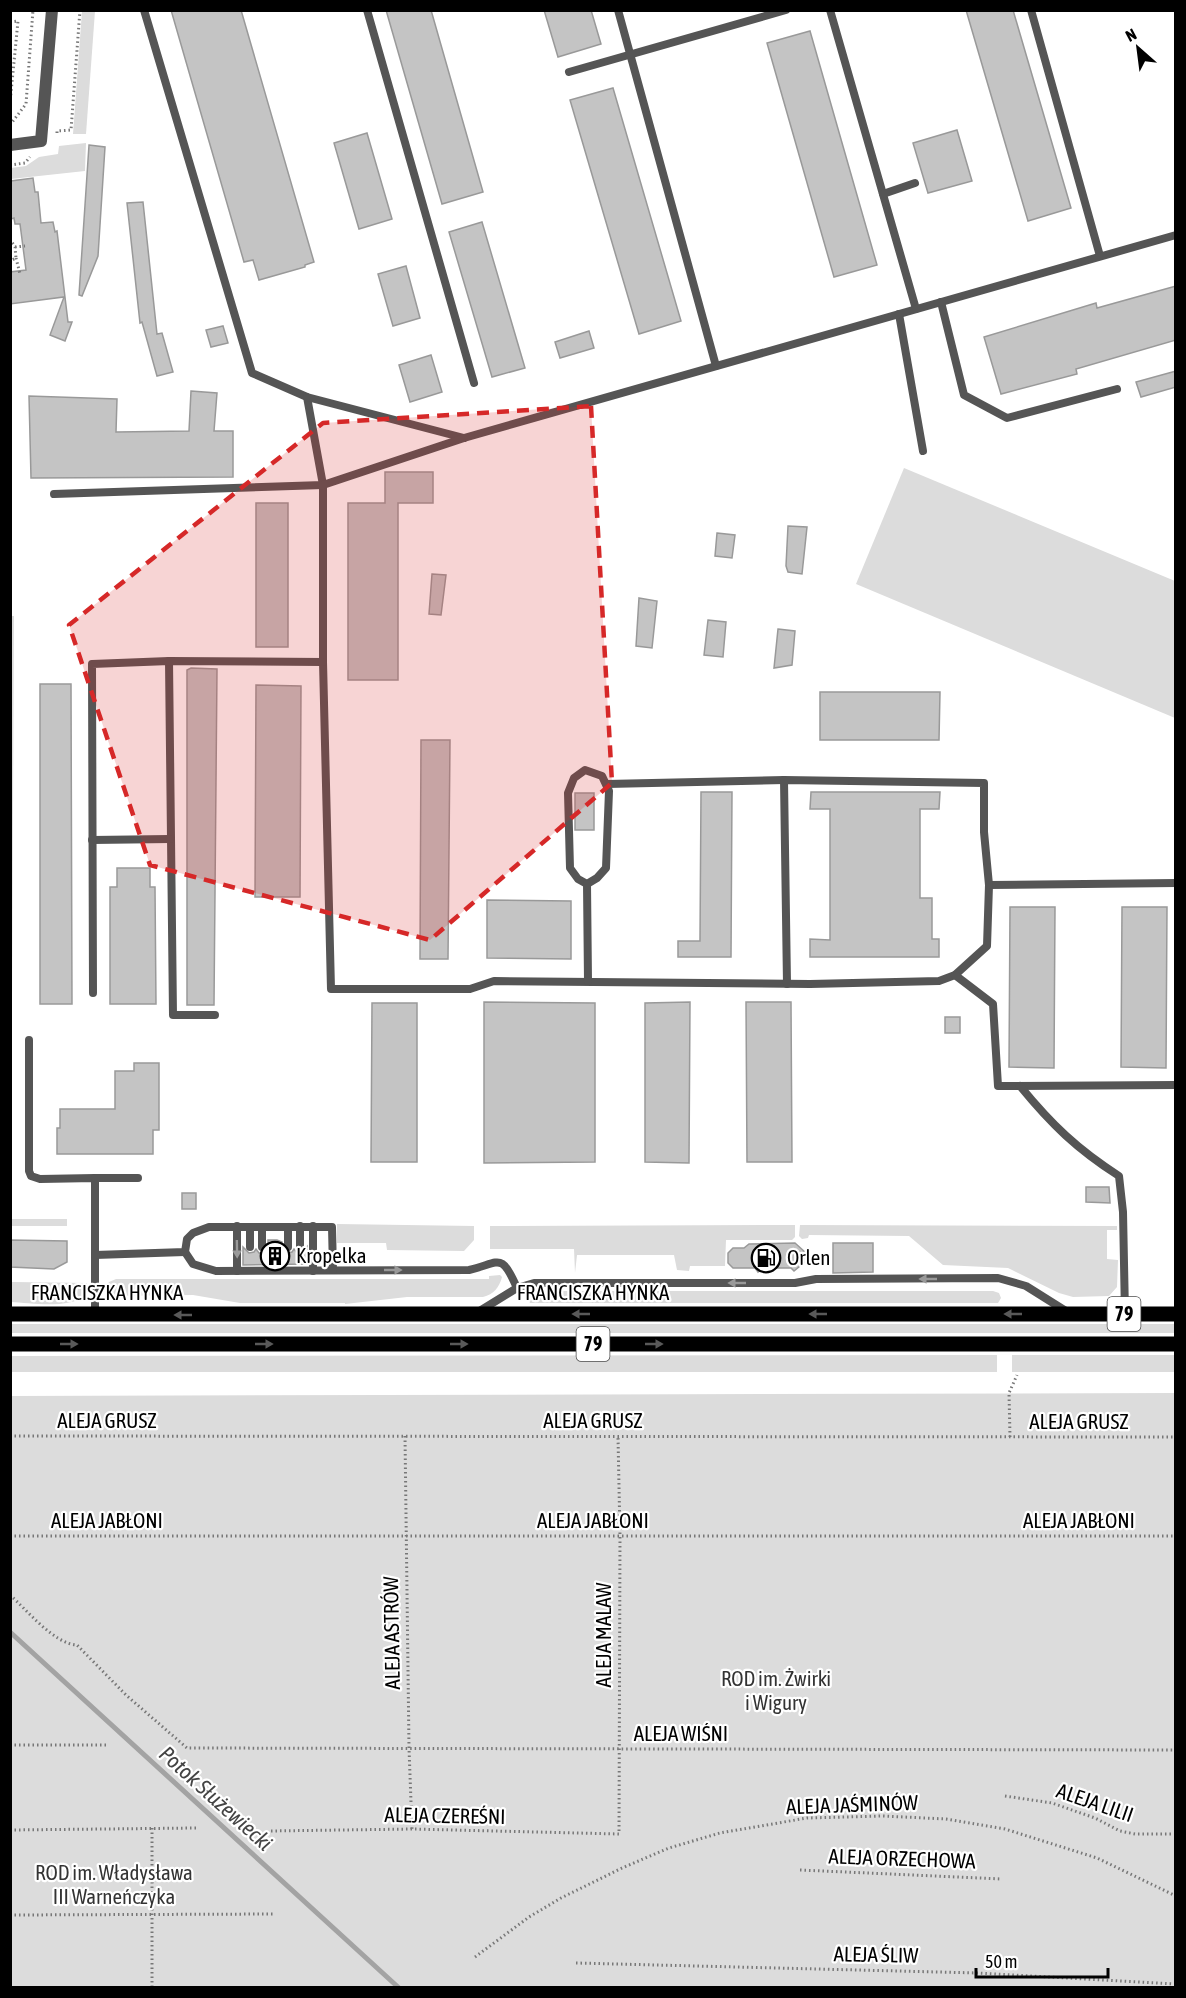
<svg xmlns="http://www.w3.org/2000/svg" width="1186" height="1998" font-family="'Asap Condensed',sans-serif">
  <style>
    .green { fill: #dcdcdc }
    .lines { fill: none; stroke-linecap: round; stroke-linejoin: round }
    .stream { stroke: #a3a3a3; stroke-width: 5 }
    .building { fill: #c4c4c4; stroke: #999; stroke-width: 1.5 }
    .path { stroke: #777; stroke-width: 3; stroke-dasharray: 1.5 3; stroke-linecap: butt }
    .service { stroke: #555; stroke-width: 8 }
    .minor { stroke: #555; stroke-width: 12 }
    .primary { stroke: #000; stroke-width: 15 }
    .oneway { fill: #999 }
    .oneway2 { fill: #595959 }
    .marked { fill: #d62828; fill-opacity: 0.2; stroke: #d62828; stroke-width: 4.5; stroke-dasharray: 12 8; stroke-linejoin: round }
    .labels { text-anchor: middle; stroke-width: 4.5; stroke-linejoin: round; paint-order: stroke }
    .shield { fill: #fff; stroke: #4c4c4c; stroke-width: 1.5 }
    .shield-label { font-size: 20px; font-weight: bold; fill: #000 }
    .poi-label { font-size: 21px; fill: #000; stroke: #fff; text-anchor: start }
    .street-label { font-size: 21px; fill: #000; stroke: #fff }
    .park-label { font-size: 21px; fill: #333; stroke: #fff }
    .water-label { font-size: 22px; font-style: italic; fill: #444; stroke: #fff }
  </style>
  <rect width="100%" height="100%" fill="#fff"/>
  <g class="green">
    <polygon points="82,11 95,11 86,134 73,134"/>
    <polygon points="86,143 85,171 11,179 11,168 26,166 39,157 58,154 59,146"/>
    <polygon points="904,468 1175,581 1175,718 856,584"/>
    <polygon points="10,616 14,616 11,1193 10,1193"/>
    <rect x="11" y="1219" width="56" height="7"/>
    <polygon points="337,1224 474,1226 474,1240 464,1251 387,1250 386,1243 337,1243"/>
    <polygon points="795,1225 795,1237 792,1240 726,1240 725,1266 690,1266 689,1271 677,1270 674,1255 577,1255 575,1273 574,1249 490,1249 490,1226"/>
    <polygon points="800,1225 1117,1226 1117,1230 1107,1230 1107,1259 1118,1260 1117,1287 1109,1296 1073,1297 1059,1293 1008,1268 943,1265 909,1236 809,1235 808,1238 802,1239 799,1236"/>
    <path d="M500,1275L502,1277C499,1288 494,1294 483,1297H407L345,1304V1303H240L193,1295L108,1296L104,1291L109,1282L116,1279H489V1276Z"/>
    <path d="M11,1282H14L87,1283L84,1296C70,1309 30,1303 11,1302Z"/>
    <polygon points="530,1291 993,1291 999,1293 1001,1298 998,1303 530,1303 527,1297"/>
    <polygon points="10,1324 1175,1324 1176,1333 11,1333"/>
    <polygon points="997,1355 997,1372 10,1372 11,1356"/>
    <rect x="1012" y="1355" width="163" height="17"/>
    <polygon points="1175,1393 1175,1987 11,1987 11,1396"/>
  </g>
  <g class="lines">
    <polyline class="stream" points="10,1632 399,1988"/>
  </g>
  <g class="building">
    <polygon points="171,10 241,10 314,262 305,265 305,267 259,280 253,260 244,262"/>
    <polygon points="386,10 431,10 483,192 442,204"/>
    <polygon points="544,10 591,10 601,44 558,57"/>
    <polygon points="966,10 1013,10 1071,208 1028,221"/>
    <polygon points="810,31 877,265 834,277 767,43"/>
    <polygon points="613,88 681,321 639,334 570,100"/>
    <polygon points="957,130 972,181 928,193 913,143"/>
    <polygon points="367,133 392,219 359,229 334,143"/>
    <polygon points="89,145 105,147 98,256 82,296 79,295"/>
    <polygon points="33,178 35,192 38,192 41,223 53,222 55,232 57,231 68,322 72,322 65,341 50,335 64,297 10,304 10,272 26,270 20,224 15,224 14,218 11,219 11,181"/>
    <polygon points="143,202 157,334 162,333 173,372 157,376 142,322 140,323 127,203"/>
    <polygon points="482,222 525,368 492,377 449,232"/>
    <polygon points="406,266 420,318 393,326 378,274"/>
    <polygon points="1176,286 1176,340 1076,369 1077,374 1001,394 984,337 1096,303 1097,308"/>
    <polygon points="223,326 228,343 211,347 206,330"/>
    <polygon points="589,331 594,348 560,358 555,342"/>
    <polygon points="431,355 442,392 410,402 399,365"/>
    <polygon points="1176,371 1176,387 1141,397 1136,382"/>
    <polygon points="191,391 217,393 214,431 233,431 233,477 31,478 29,396 117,399 116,432 189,431"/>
    <polygon points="385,472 433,472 433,503 398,503 398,680 348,680 348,503 385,503"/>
    <rect x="256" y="503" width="32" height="144"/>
    <polygon points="788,526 807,527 802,574 788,572 786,566"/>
    <polygon points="717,533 735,535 732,558 715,556"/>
    <polygon points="432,574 446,575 441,615 429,614"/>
    <polygon points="639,598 657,601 652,648 636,646"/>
    <polygon points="708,620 726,622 723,657 704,655"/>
    <polygon points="778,629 795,631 792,665 774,668"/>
    <polygon points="191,668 217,669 214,1005 187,1005 187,670"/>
    <polygon points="40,684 71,684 72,1004 40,1004"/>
    <polygon points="256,685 301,686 300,897 255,897"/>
    <polygon points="820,692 940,692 939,740 820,740"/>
    <polygon points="421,740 450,740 448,959 420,959"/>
    <polygon points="701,792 732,792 731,957 678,957 678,941 700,941"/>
    <polygon points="811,792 940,792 939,809 920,809 920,898 932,898 932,939 939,939 939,957 810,957 810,939 830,940 830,809 810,809"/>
    <rect x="575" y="793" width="19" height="37"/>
    <polygon points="117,868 150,868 150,887 155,887 156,1004 110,1004 110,887 117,887"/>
    <polygon points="487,900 571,901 571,959 487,958"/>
    <polygon points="1010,907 1055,907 1054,1068 1009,1067"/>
    <polygon points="1122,907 1167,907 1166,1068 1121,1067"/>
    <polygon points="484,1002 595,1003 595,1162 484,1163"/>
    <polygon points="690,1002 689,1163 645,1162 645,1003"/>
    <polygon points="746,1002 791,1002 792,1162 747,1162"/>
    <polygon points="372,1003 417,1003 417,1162 371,1162"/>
    <rect x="945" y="1017" width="15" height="16"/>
    <polygon points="134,1063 159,1063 159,1130 153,1130 153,1154 57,1154 57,1128 60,1128 60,1109 115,1109 115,1071 134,1071"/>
    <polygon points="1086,1187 1109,1187 1110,1203 1086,1202"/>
    <rect x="182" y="1193" width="14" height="16"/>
    <polygon points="10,1240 67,1241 67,1262 54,1269 10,1267"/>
    <polygon points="268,1240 277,1240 282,1242 282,1250 287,1253 292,1252 294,1249 297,1253 303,1253 307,1247 307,1264 243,1265 243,1247 249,1253 254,1252 256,1249 259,1253 265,1253 268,1250"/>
    <polygon points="795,1243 805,1252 805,1262 794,1271 791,1268 762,1268 758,1272 755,1268 733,1268 728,1263 728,1253 733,1248 744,1248 749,1244"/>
    <polygon points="833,1243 873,1243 873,1272 833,1273"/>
  </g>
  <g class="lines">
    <g class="path">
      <polyline points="10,22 18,21 10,103"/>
      <polyline points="10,125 26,104 33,10"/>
      <polyline points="57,133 57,131 71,130 80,10"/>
      <polyline points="10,165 25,163 30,157"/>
      <polyline points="10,239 15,247 16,258 10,261"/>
      <polyline points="15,247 25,246"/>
      <polyline points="16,258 20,274"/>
      <polyline points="10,1436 1176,1437"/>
      <polyline points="405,1436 409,1748 412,1829"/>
      <polyline points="1010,1437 1009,1393 1017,1375"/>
      <polyline points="10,1536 1176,1536"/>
      <path d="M10,1595C27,1610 54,1644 77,1645L126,1695L187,1748L1176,1750"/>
      <polyline points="10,1745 107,1745"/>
      <polyline points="1005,1796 1052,1803 1095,1818 1120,1831 1135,1834 1176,1834"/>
      <polyline points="152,1828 152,1988"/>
      <polyline points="10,1830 197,1828"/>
      <polyline points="271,1831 412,1829 619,1834 620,1536 618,1437"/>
      <polyline points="800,1870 1002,1879"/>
      <polyline points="10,1915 275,1914"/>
      <polyline points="475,1957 529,1917 561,1898 622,1868 669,1848 720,1833 807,1818 883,1816 946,1819 1005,1829 1097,1858 1176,1896"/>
      <polyline points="576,1963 978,1973 1176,1984"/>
    </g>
    <g class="service">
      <polyline points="144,10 252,373 307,397 323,485 323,662 331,989 470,989 494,981 810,984 939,981 955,975 987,946 989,885 1176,883"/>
      <polyline points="367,10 474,383"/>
      <polyline points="618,10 716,366"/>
      <polyline points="830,10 916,309"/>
      <polyline points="1031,10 1100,256"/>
      <polyline points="569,72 786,10"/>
      <polyline points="883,194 915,183"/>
      <polyline points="941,302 964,395 1007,418 1117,389"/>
      <polyline points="899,314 923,451"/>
      <polyline points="307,397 464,438"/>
      <polyline points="54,494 323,485 464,438 1176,235"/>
      <polyline points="169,661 173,1015 215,1015"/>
      <polygon points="585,770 602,776 609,791 606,868 597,878 587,884 578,879 570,868 568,793 574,778"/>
      <polyline points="607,784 784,780"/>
      <polyline points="92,840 170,839"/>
      <polyline points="587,884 588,981"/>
      <polyline points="955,975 993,1004 998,1086 1176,1085"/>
      <polyline points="787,984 784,780 984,783 984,832 989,885"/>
      <polyline points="93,993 92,664 169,661 323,662"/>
      <polyline points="29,1040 29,1171 31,1176 40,1179 95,1178 95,1315"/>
      <path d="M1020,1086C1052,1125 1077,1149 1119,1176L1123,1212L1125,1314"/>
      <polyline points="95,1178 138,1178"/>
      <polyline points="237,1226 237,1271"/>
      <polyline points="313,1226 313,1271"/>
      <polyline points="250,1227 250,1247"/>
      <polyline points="262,1247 262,1227"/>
      <polyline points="288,1247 288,1227"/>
      <polyline points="300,1247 300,1226"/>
      <path d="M185,1252L193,1264L216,1271L469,1270C500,1263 501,1251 517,1288"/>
      <polyline points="95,1255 185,1252 187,1239 193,1233 209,1227 332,1227 333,1270"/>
      <polyline points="478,1312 517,1288 534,1283 795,1283 816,1279 998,1278 1026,1286 1069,1313"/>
    </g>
    <polyline class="minor" points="10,145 41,141 52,10"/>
    <g class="primary">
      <polyline points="10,1314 1176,1314"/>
      <polyline points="10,1344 1176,1344"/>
    </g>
  </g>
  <defs><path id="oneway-solid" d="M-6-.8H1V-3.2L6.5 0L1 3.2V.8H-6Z" transform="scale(1.5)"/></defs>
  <g class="oneway">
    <use href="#oneway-solid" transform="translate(237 1249) rotate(89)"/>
    <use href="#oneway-solid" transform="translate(393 1270)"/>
    <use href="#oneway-solid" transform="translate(928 1279) rotate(180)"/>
    <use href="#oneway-solid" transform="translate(737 1283) rotate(-180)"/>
  </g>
  <g class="oneway2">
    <use href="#oneway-solid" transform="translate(581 1314) rotate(180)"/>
    <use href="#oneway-solid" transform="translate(818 1314) rotate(180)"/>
    <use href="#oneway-solid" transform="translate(1013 1314) rotate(180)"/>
    <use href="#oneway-solid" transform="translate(183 1315) rotate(180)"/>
    <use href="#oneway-solid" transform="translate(69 1344)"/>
    <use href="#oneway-solid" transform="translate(264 1344)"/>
    <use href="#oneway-solid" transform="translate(459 1344)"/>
    <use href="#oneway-solid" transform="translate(654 1344)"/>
  </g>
  <path class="marked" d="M591,406L612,783L430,940L150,865L69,625L323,423Z"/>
  <defs>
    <g id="building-ring" transform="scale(1.5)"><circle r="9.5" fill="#fff" stroke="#000" stroke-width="1.5"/><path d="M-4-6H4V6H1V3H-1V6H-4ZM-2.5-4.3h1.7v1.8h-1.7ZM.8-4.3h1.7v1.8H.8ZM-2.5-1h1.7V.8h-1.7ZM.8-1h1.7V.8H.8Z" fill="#000"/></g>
    <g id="fuel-ring" transform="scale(1.5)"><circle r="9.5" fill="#fff" stroke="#000" stroke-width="1.5"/><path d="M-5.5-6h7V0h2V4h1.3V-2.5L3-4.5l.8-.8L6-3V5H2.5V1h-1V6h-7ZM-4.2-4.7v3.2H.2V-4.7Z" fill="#000"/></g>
  </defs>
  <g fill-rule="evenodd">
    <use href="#building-ring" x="275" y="1256"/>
    <use href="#fuel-ring" x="766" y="1258"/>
  </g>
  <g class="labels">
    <g class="shield">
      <rect x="1107.5" y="1297" width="33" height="34" rx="4.5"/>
      <rect x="576.5" y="1327" width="33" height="34" rx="4.5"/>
    </g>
    <g class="shield-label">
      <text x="1124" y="1321">79</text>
      <text x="593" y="1351">79</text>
    </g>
    <g class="poi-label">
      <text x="296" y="1263">Kropelka</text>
      <text x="787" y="1265">Orlen</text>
    </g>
    <g class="street-label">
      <text x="107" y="1300">FRANCISZKA HYNKA</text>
      <text x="593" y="1300">FRANCISZKA HYNKA</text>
      <text x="107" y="1428">ALEJA GRUSZ</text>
      <text x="593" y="1428">ALEJA GRUSZ</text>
      <text x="1079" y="1429">ALEJA GRUSZ</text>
      <text x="107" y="1528">ALEJA JABŁONI</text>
      <text x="593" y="1528">ALEJA JABŁONI</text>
      <text x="1079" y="1528">ALEJA JABŁONI</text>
      <text transform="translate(392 1633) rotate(-91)" y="7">ALEJA ASTRÓW</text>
      <text transform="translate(604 1635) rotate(-90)" y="7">ALEJA MALAW</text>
      <text x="681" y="1741">ALEJA WIŚNI</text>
      <text transform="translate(1095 1803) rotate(19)" y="7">ALEJA LILII</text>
      <text transform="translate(852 1805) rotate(-2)" y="7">ALEJA JAŚMINÓW</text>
      <text transform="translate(445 1816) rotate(1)" y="7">ALEJA CZEREŚNI</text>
      <text transform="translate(902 1859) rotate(2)" y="7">ALEJA ORZECHOWA</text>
      <text transform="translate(876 1955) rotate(1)" y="7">ALEJA ŚLIW</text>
    </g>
    <g class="park-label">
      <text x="776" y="1686">ROD im. Żwirki<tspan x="776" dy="24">i Wigury</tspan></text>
      <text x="114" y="1880">ROD im. Władysława<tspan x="114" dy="24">III Warneńczyka</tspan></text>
    </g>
    <g class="water-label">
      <text transform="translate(216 1798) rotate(42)" y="8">Potok Służewiecki</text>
    </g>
  </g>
  <rect width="1186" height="1998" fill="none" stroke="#000000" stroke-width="24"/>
  <g transform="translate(1138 48) rotate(332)" stroke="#ffffff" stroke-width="4.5" paint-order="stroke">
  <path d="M0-4.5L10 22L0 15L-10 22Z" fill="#000000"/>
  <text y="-9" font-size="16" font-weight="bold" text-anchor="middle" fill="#000000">N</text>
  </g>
  <path d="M976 1968v9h132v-9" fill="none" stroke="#000000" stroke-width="3"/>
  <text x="985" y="1968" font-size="18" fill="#000000" stroke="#ffffff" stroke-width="4.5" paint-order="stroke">50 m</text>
</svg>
